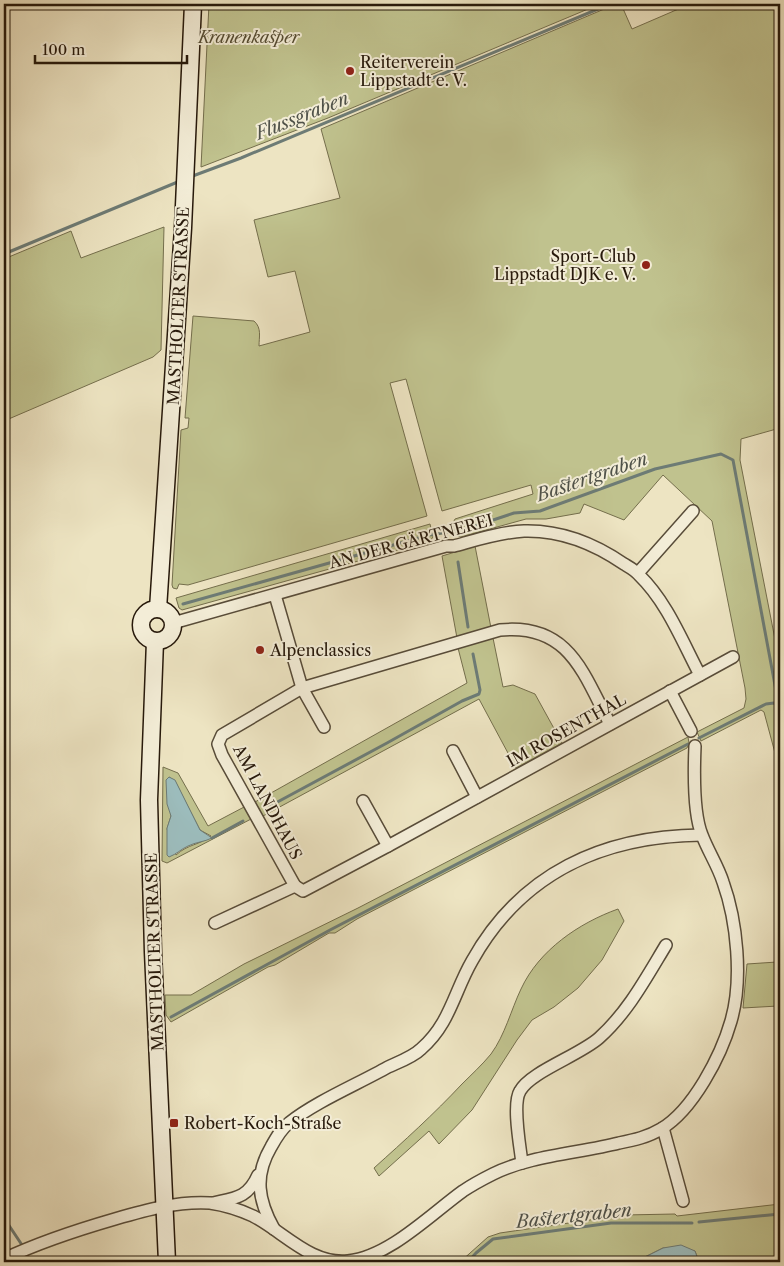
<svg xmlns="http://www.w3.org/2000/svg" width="784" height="1266" font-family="'Libre Caslon Text',serif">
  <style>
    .green { fill: #c0c28e; stroke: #746e4c; fill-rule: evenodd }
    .water { fill: #9cbcbc; stroke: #6d7b75 }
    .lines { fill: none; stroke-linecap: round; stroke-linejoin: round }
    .stream { stroke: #6d7b75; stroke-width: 3 }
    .street-casing { stroke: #584c39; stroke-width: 14 }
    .secondary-casing { stroke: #27190b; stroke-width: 19 }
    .street { stroke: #f3edd7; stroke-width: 11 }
    .secondary { stroke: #f3edd7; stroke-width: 16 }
    .poi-dot { fill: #8f2418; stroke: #f3edd7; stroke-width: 2 }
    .labels { text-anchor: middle; stroke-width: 4; stroke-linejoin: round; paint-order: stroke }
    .park-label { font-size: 16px; font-style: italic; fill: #554c32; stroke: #f3edd7 }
    .poi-label { font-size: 16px; fill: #27190b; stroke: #f3edd7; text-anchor: start }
    .street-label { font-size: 16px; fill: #27190b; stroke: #f3edd7 }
    .water-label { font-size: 18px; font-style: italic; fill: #505249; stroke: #f3edd7 }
  </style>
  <rect width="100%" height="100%" fill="#ede4c2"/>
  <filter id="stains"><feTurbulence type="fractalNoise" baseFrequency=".004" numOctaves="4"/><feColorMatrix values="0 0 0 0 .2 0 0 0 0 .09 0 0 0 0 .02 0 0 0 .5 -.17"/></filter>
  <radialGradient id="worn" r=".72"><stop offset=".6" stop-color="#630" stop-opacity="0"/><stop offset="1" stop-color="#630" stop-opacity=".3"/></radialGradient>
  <g class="green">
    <polygon points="209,4 600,4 328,118 201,167"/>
    <path d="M616,4H621L632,29L690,4H780V428L741,439L740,460L780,665V833L775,753L764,712L761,710L701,741L697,732L744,708L746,699L745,688L712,521L663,475L624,520L584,504L580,513L546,519H526L461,537L455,535L452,525L455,519L533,494L531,485L442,511L406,379L390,383L427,516L188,585L179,584L177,589L173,588L172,585L181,430L188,428L189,418H185L193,316L254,321C262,328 259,337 259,346L310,332L295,271L268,277L254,220L340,198L321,129Z"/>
    <polygon points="164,227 161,350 153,357 4,421 4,259 71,231 81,258"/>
    <polygon points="430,524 433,537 430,541 182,610 179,608 176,598"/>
    <polygon points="475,546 491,628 457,638 442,556"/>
    <polygon points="493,638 503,687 513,685 535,694 562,743 516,768 479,699 263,816 255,802 467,683 458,648"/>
    <polygon points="688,737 689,743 687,748 357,919 335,933 329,933 275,965 268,967 171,1022 166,1015 165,995 191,995 244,964 358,908"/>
    <path d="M163,767L178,773L208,826L246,806L253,818L167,863L162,861ZM169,777L175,781L200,830L211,836C200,845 188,844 176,855L167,829L171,816Z"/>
    <path d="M618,909L624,921L602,960L578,988L554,1007L532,1020L517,1040L472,1110L439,1144L429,1131L379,1176L374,1168C404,1141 434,1114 462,1084C471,1075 482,1065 491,1054C505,1035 511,1010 521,989C539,950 579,923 618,909Z"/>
    <polygon points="777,962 778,1006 743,1008 747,964"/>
    <polygon points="780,1204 780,1262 699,1262 695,1251 663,1248 645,1257 621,1262 460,1262 488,1237 500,1233 624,1215 675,1214 677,1216"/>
  </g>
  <g class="water">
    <path d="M169,777L175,780L200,830L212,838C204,842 196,842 188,846C181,849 177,854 169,857L167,855V828L171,816L167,804L166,780Z"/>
    <polygon points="681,1245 695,1251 699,1262 621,1262 645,1257 663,1248"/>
  </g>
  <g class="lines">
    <g class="stream">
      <polyline points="190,177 241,158 610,4"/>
      <polyline points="4,254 180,181"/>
      <polyline points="458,562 468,627"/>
      <polyline points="183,604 429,535 463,530 514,513 540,511 655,469 721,454 733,460 780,712"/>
      <polyline points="699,738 766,704 774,703 779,707"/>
      <polyline points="270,806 387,743 462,701 479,694 480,690 473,654"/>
      <polyline points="212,838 243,821"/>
      <polyline points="171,1017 330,930 688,744"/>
      <polyline points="4,1218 22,1245"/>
      <polyline points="699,1222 780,1214"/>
      <polyline points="468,1262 476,1253 493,1239 611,1223 692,1223"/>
    </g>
    <g class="street-casing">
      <g id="street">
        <polyline points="638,573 693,511"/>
        <polyline points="275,595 302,688 324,727"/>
        <path d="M173,623L446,546H454C476,540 501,532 524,531C560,530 595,544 624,564C629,567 635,570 639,575C667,602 682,641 700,675"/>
        <polyline points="670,691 691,731"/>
        <polyline points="453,751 477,797"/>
        <polyline points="363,801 388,846"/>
        <path d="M295,886L222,755L218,744L222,735L302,688L500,630C569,623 583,673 610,724"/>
        <polyline points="215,923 295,886 303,891 388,846 733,657"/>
        <polyline points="663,1128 683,1201"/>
        <path d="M522,1163C520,1146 512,1104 520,1091C530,1072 580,1055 599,1038C628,1012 646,978 666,945"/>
        <path d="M213,1203C235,1198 248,1198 258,1175"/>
        <path d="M274,1229C258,1200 254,1176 271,1147C276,1138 281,1129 289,1123C315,1102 358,1084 388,1067C399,1062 413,1057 421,1049C450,1024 454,992 472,961C521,873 603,836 701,835"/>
        <path d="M4,1259C40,1242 77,1230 115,1219C146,1210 177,1201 210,1203C224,1205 240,1210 253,1216C284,1232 311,1265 348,1261C389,1257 431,1214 463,1191C472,1185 483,1179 493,1174C528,1156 580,1153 619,1143C634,1140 648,1137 661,1129C693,1110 721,1056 731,1021C743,980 737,921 723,882C718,866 708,851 702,835C693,813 694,770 695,746"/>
      </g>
    </g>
    <g class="secondary-casing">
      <g id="secondary">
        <circle cx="157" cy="625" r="16"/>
        <polyline points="158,609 183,228 193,4"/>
        <polyline points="155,641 149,800 153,952 167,1262"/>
      </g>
    </g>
    <use href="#street" class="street"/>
    <use href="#secondary" class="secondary"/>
  </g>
  <g class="poi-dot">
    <circle cx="350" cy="71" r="5"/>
    <circle cx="646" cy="265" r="5"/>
    <circle cx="260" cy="650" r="5"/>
    <rect x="169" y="1118" width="10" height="10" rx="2.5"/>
  </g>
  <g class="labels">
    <g class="park-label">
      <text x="249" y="43">Kranenkasper</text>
    </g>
    <g class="poi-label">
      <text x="360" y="68">Reiterverein<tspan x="360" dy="18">Lippstadt e. V.</tspan></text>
      <text x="636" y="262" text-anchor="end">Sport-Club<tspan x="636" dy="18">Lippstadt DJK e. V.</tspan></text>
      <text x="270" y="656">Alpenclassics</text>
      <text x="184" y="1129">Robert-Koch-Straße</text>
    </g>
    <g class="street-label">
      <text transform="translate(178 306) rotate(-87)" y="6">MASTHOLTER STRASSE</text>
      <text transform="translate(411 541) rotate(-15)" y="6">AN DER GÄRTNEREI</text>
      <text transform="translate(566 730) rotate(-29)" y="6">IM ROSENTHAL</text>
      <text transform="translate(268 802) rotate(62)" y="6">AM LANDHAUS</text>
      <text transform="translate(154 952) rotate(-92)" y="6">MASTHOLTER STRASSE</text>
    </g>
    <g class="water-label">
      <text transform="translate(302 116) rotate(-22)" y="6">Flussgraben</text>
      <text transform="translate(592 477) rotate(-19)" y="6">Bastertgraben</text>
      <text transform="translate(574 1216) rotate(-6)" y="6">Bastertgraben</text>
    </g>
  </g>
  <rect width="784" height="1266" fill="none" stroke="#ede4c2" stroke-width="20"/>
  <rect x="5" y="5" width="774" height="1256" fill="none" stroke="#27190b" stroke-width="2.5"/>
  <rect x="10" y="10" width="764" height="1246" fill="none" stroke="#27190b"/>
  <path d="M35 55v8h152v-8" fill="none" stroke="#27190b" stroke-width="2.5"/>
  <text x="42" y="55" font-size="15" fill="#27190b" stroke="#f3edd7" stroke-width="4" paint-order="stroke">100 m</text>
  <rect width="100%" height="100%" filter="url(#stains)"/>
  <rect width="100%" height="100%" fill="url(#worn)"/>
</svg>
